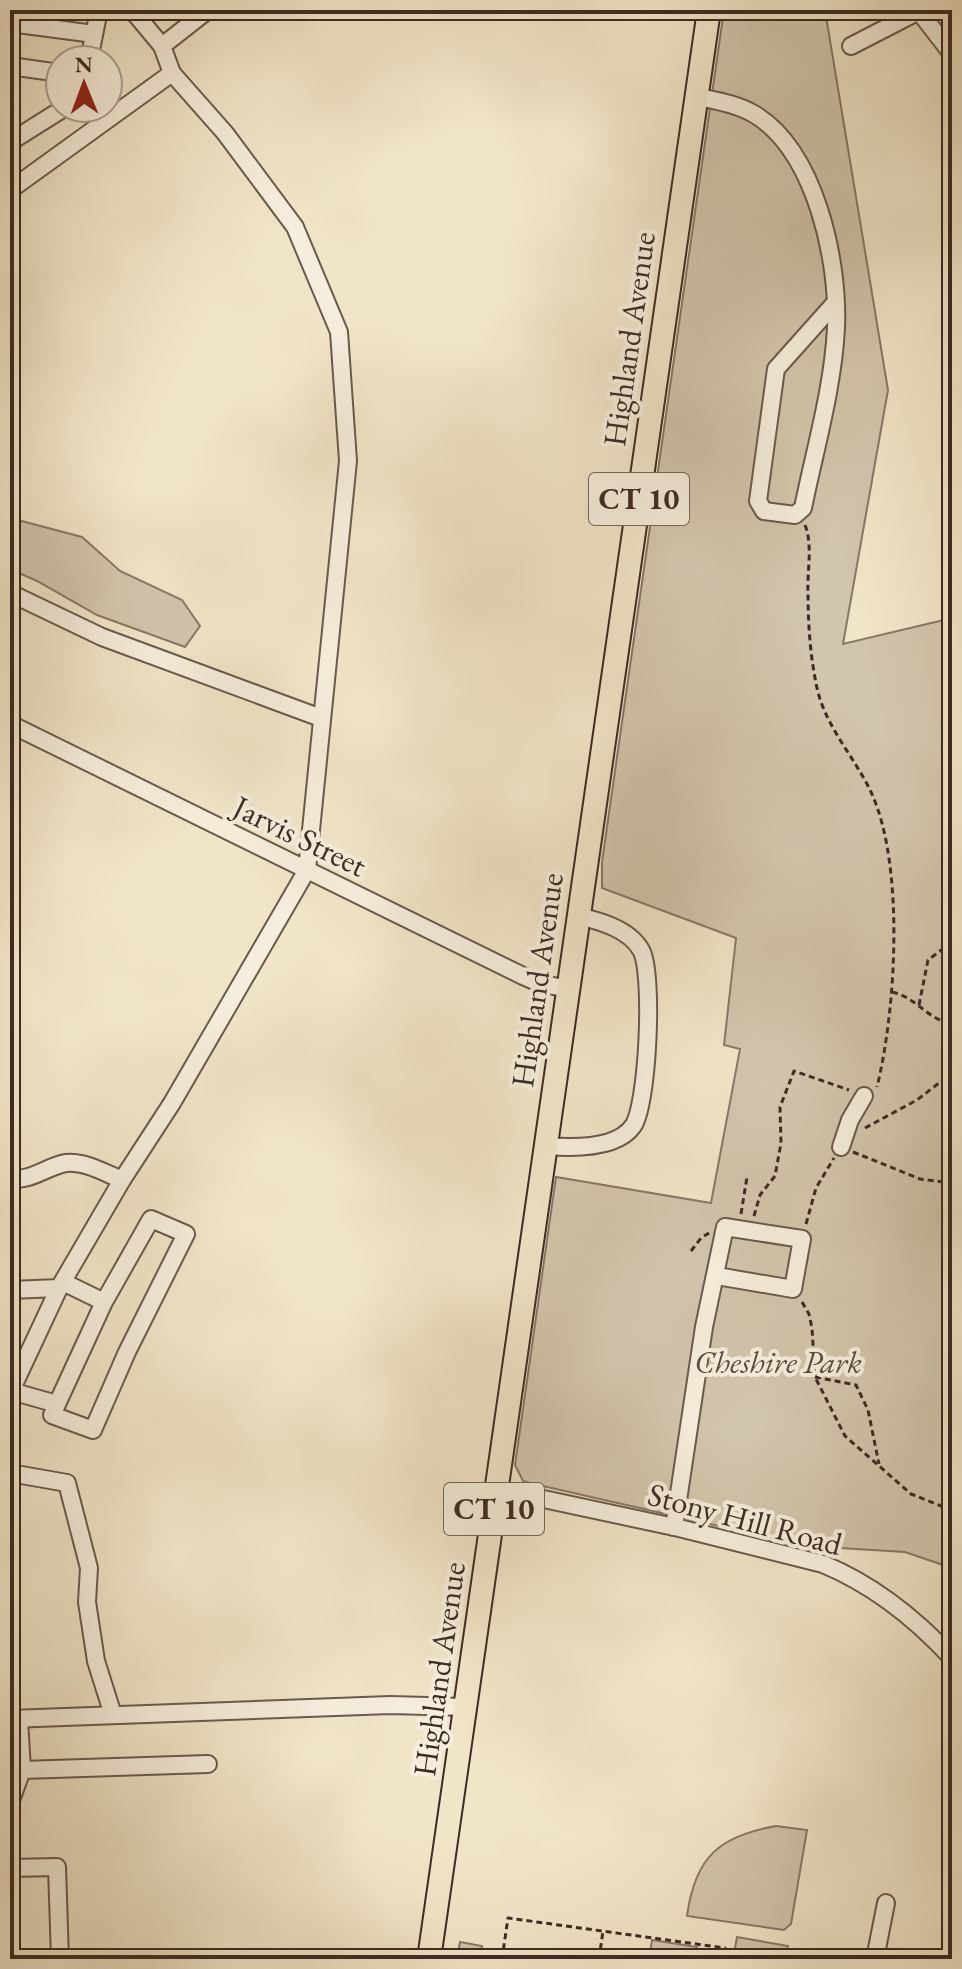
<svg xmlns="http://www.w3.org/2000/svg" width="962" height="1969" font-family="'EB Garamond',serif">
  <style>
    .green { fill: #d2c5ad; stroke: #887868; stroke-width: 2 }
    .lines { fill: none; stroke-linecap: round; stroke-linejoin: round }
    .minor-casing { stroke: #6a5a4c; stroke-width: 20 }
    .highway-casing { stroke: #3d2b22; stroke-width: 26 }
    .path { stroke: #3d2b22; stroke-width: 3; stroke-dasharray: 6 4; stroke-linecap: butt }
    .minor { stroke: #f6eedc; stroke-width: 16 }
    .highway { stroke: #f1e5c9; stroke-width: 22 }
    .labels { text-anchor: middle; stroke-width: 8; stroke-linejoin: round; paint-order: stroke }
    .shield { fill: #f6eedc; stroke: #74665a; stroke-width: 2 }
    .shield-label { font-size: 30px; font-weight: bold; fill: #3d2b22 }
    .street-label { font-size: 32px; fill: #3d2b22; stroke: #f6eedc }
    .park-label { font-size: 32px; font-style: italic; fill: #5b4a3e; stroke: #f6eedc }
  </style>
  <rect width="100%" height="100%" fill="#f1e5c9"/>
  <filter id="stains"><feTurbulence type="fractalNoise" baseFrequency=".0025" numOctaves="4"/><feColorMatrix values="0 0 0 0 .2 0 0 0 0 .09 0 0 0 0 .02 0 0 0 .5 -.17"/></filter>
  <radialGradient id="worn" r=".72"><stop offset=".6" stop-color="#630" stop-opacity="0"/><stop offset="1" stop-color="#630" stop-opacity=".3"/></radialGradient>
  <g class="green">
    <polygon points="724,10 825,10 888,390 843,644 952,618 952,1568 905,1552 807,1546 534,1484 523,1481 515,1465 556,1177 711,1203 740,1049 724,1045 736,938 602,888 602,862"/>
    <polygon points="10,518 82,537 120,571 182,600 200,626 185,647 97,615 37,581 10,569"/>
    <path d="M776,1826L807,1830L791,1924L784,1930L687,1916C695,1857 719,1836 776,1826Z"/>
    <polygon points="737,1937 788,1946 786,1959 733,1959"/>
    <polygon points="652,1940 697,1947 695,1959 649,1959"/>
    <polygon points="460,1942 482,1946 480,1959 457,1959"/>
  </g>
  <g class="lines">
    <g class="minor-casing">
      <g id="minor">
        <polyline points="132,10 162,46"/>
        <polyline points="918,10 952,54"/>
        <polyline points="10,23 94,34"/>
        <polyline points="851,46 919,11"/>
        <polyline points="89,60 99,10"/>
        <polyline points="10,66 60,73"/>
        <path d="M696,97C716,100 737,104 754,114C816,151 839,262 836,328C833,388 815,449 803,508L795,515L764,511L758,501L776,369L834,304"/>
        <polyline points="10,142 64,108"/>
        <polyline points="10,190 172,73 162,46 208,10"/>
        <polyline points="10,593 102,637 321,718"/>
        <polyline points="10,724 523,976 539,983 568,989"/>
        <path d="M547,1146C572,1148 617,1149 633,1126C648,1105 654,972 641,950C629,929 600,921 578,916"/>
        <polyline points="841,1147 850,1120 864,1096"/>
        <path d="M10,1178C31,1182 47,1166 66,1163C85,1161 105,1173 122,1180"/>
        <polyline points="63,1282 104,1302 151,1219 186,1234 127,1352 93,1430 52,1415 104,1302"/>
        <polyline points="10,1290 59,1288 122,1180 172,1103 307,870 348,461 339,332 295,227 225,133 172,73"/>
        <polyline points="11,1391 57,1404"/>
        <polyline points="10,1393 59,1288"/>
        <polyline points="10,1473 67,1483 89,1568 87,1602 96,1661 113,1715"/>
        <path d="M497,1489L679,1528L823,1564C874,1585 915,1618 952,1658"/>
        <polyline points="674,1527 704,1327 725,1227 802,1239 793,1289 717,1276"/>
        <polyline points="10,1719 390,1705 466,1707"/>
        <polyline points="22,1770 208,1764"/>
        <polyline points="10,1803 22,1770 19,1719"/>
        <polyline points="10,1868 57,1867 60,1959"/>
        <polyline points="875,1959 886,1903"/>
      </g>
    </g>
    <g class="highway-casing">
      <polyline id="highway" points="429,1959 709,10"/>
    </g>
    <g class="path">
      <path d="M805,525C813,545 807,572 808,592C808,622 810,654 816,683C823,724 854,756 871,792C905,865 896,1010 877,1087"/>
      <path d="M892,992C916,997 928,1020 952,1024"/>
      <polyline points="919,1005 928,960 952,942"/>
      <polyline points="865,1128 917,1100 952,1073"/>
      <polyline points="853,1152 920,1179 952,1183"/>
      <polyline points="741,1214 747,1177"/>
      <polyline points="754,1216 760,1195 775,1176 781,1143 780,1107 794,1071 849,1090"/>
      <polyline points="806,1224 816,1188 834,1158"/>
      <polyline points="691,1251 701,1238 709,1233"/>
      <path d="M952,1263C944,1279 946,1296 952,1312"/>
      <polyline points="802,1302 809,1314 812,1328 815,1377 845,1436 911,1494 941,1506 952,1507"/>
      <polyline points="815,1377 856,1385 868,1410 879,1464"/>
      <polyline points="502,1959 508,1918 725,1948 723,1959"/>
      <polyline points="599,1959 603,1931"/>
    </g>
    <use href="#minor" class="minor"/>
    <use href="#highway" class="highway"/>
  </g>
  <g class="labels">
    <g class="shield">
      <rect x="589" y="473" width="100" height="52" rx="6"/>
      <rect x="444" y="1483" width="100" height="52" rx="6"/>
    </g>
    <g class="shield-label">
      <text x="639" y="509">CT 10</text>
      <text x="494" y="1519">CT 10</text>
    </g>
    <g class="street-label">
      <text transform="translate(629 339) rotate(-82)" y="11">Highland Avenue</text>
      <text transform="translate(300 836) rotate(26)" y="11">Jarvis Street</text>
      <text transform="translate(537 980) rotate(-82)" y="11">Highland Avenue</text>
      <text transform="translate(745 1519) rotate(15)" y="11">Stony Hill Road</text>
      <text transform="translate(439 1669) rotate(-82)" y="11">Highland Avenue</text>
    </g>
    <g class="park-label">
      <text x="778" y="1373">Cheshire Park</text>
    </g>
  </g>
  <rect width="962" height="1969" fill="none" stroke="#f1e5c9" stroke-width="40"/>
  <rect x="12" y="12" width="938" height="1945" fill="none" stroke="#3d2b22" stroke-width="4"/>
  <rect x="20" y="20" width="922" height="1929" fill="none" stroke="#3d2b22" stroke-width="2"/>
  <g transform="translate(84 84) rotate(359)"><circle r="38" fill="#f6eedc" stroke="#aca092" stroke-width="2"/>
  <path d="M0-6L14 30L0 20L-14 30Z" fill="#8f2418"/>
  <text y="-12" font-size="22" font-weight="bold" text-anchor="middle" fill="#3d2b22">N</text>
  </g>
  <rect width="100%" height="100%" filter="url(#stains)"/>
  <rect width="100%" height="100%" fill="url(#worn)"/>
</svg>
